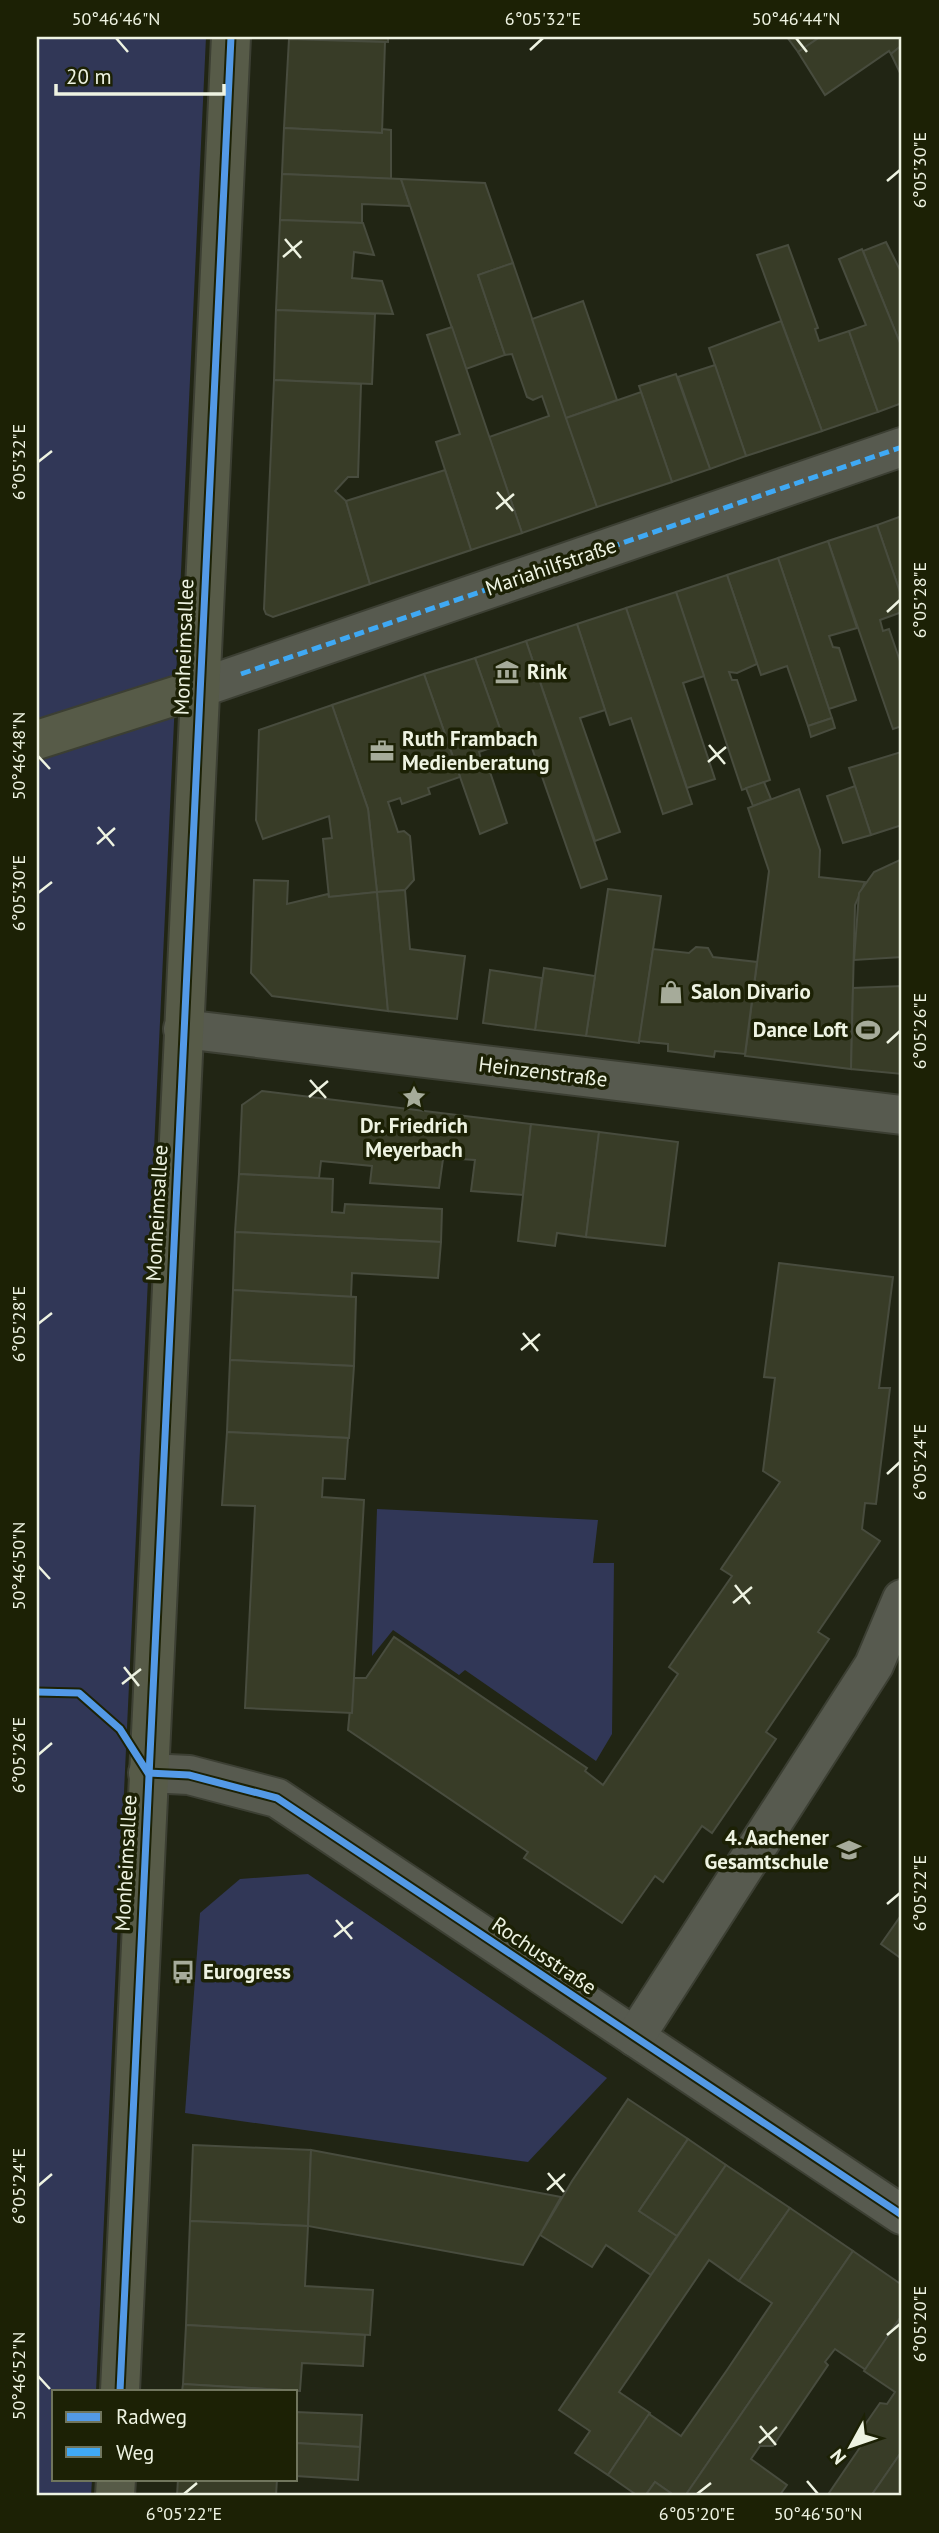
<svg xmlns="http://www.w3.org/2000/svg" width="939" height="2533" font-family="'PT Sans',sans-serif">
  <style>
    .green { fill: #313757 }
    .building { fill: #383c27; stroke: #484c3e; stroke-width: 2 }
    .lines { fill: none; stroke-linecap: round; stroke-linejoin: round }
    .minor-casing { stroke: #3c3f33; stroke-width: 42 }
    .major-casing { stroke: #3c3f33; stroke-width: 42 }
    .minor { stroke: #575a4f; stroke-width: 38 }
    .major { stroke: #575b48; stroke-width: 38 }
    .quiet { stroke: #3fa9f5; stroke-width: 5; stroke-dasharray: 10 5; stroke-linecap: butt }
    .cycleway-casing { stroke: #1c2105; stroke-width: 11 }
    .cycleway { stroke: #5399e6; stroke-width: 7 }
    .ticks { fill: none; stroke: #eef3e2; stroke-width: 2.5 }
    .labels { text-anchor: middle; stroke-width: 7; stroke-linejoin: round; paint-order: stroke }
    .street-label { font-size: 21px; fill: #eef3e2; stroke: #1c2105 }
    .poi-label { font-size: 21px; font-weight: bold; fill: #eef3e2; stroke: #1c2105; text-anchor: start }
    .neatline { fill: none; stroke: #eef3e2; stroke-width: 2.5 }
    .ticks-label { font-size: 18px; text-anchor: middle; fill: #eef3e2 }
  </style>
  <rect width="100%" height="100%" fill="#212514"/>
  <g class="green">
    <polygon points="37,37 206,37 96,2391 54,2391 54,2479 92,2479 91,2496 37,2496"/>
    <polygon points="377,1509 598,1520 593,1563 614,1563 612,1734 596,1761 465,1670 459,1675 393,1630 372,1656"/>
    <polygon points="308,1874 607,2078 528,2162 185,2113 200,1913 240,1879"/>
  </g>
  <g class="building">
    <polygon points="289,37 388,37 388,42 289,39"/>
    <polygon points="787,37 820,37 798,52"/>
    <polygon points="820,37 902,37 902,45 891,54 889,51 825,95 798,52"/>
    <polygon points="289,39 385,42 382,133 284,128"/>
    <polygon points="902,45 902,77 891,54"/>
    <polygon points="284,128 382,133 382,129 391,130 391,179 282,174"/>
    <polygon points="282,174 401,179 410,206 362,204 362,223 280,220"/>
    <polygon points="401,179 485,183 513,263 478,275 505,355 466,369"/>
    <polygon points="280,220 363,223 374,255 354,252 352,278 382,281 393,314 276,310"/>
    <polygon points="886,242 902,274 902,348 863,251"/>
    <polygon points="788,245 818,328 815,329 819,341 849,331 878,412 822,431 757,255"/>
    <polygon points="862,249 902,348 902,403 878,412 849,331 866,325 839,259"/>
    <polygon points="513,263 597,507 522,533 489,437 549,416 542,396 533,400 527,397 512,354 505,355 478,275"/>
    <polygon points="583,301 617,400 566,418 532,319"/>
    <polygon points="276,310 375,314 372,384 274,380"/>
    <polygon points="781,321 822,431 746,456 709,348"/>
    <polygon points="452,327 522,533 471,550 436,442 460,434 427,335"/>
    <polygon points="715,365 746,456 710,469 678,377"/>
    <polygon points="676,374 710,469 672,482 639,386"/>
    <polygon points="274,380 361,384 358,477 348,477 335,491 346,501 370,584 273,617 266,614 264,609"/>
    <polygon points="641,392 672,482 597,507 566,418"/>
    <polygon points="445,470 471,550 370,584 346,501"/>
    <polygon points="902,516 902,598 877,525"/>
    <polygon points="877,525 902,598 902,612 880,620 883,631 889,629 902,667 902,726 893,729 828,541"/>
    <polygon points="828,541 857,628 829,636 833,647 839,648 856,700 829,709 778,558"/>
    <polygon points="778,558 832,718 808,726 787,666 761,675 727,575"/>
    <polygon points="727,575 757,664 737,673 729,672 732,680 737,680 770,780 742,790 676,592"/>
    <polygon points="676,592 704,676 683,683 715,779 687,788 626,608"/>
    <polygon points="626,608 692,804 663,814 631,718 610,725 577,624"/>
    <polygon points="577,624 605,710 580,718 620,832 595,841 526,641"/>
    <polygon points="526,641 607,879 581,888 532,748 537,746 533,734 505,743 475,658"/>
    <polygon points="475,658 505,743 479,752 483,765 487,763 507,823 480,834 424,674"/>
    <polygon points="424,674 460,777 428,788 430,794 402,804 400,798 388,802 398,832 404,831 410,836 414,880 405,890 377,892 368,809 332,705"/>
    <polygon points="332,705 368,809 377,892 329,897 323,839 332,838 329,816 263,839 256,820 259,730"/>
    <polygon points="832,718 835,728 811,737 808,726"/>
    <polygon points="901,752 902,825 871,835 849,768"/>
    <polygon points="764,782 771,799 753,806 746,788"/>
    <polygon points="855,786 871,835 843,843 827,796"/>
    <polygon points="799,789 820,850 819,877 865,882 855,905 851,1069 745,1056 769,871 748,808"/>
    <polygon points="902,859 902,957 854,960 859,893 874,872"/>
    <polygon points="254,880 288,881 287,904 328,894 329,897 377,892 388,1011 272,996 251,973"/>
    <polygon points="608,889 661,896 639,1043 586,1036"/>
    <polygon points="405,890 410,949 465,956 457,1019 388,1011 377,892"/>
    <polygon points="696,947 708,948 713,957 757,962 745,1054 715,1051 714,1057 668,1051 668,1044 639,1041 653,949 689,953"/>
    <polygon points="544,968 595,976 586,1036 535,1030"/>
    <polygon points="490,970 542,978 535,1030 483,1023"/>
    <polygon points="902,986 902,1074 851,1069 853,988"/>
    <polygon points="262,1091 531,1124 523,1195 471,1191 475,1160 460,1159 443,1159 439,1188 370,1183 372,1166 321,1161 319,1178 239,1174 242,1105"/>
    <polygon points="531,1124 599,1132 586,1237 557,1233 555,1246 518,1241"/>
    <polygon points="599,1132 678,1142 665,1246 586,1237"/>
    <polygon points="239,1174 333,1179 332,1212 344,1213 345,1204 442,1209 441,1242 235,1232"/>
    <polygon points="235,1232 441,1242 438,1278 352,1273 351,1297 233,1290"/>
    <polygon points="779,1263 893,1277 879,1388 890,1388 876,1504 865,1503 862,1529 880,1541 818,1632 829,1639 766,1732 776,1739 745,1785 712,1833 702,1826 663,1882 655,1876 622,1923 524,1858 528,1852 348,1730 353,1678 366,1678 394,1637 587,1768 585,1771 603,1785 678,1674 669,1667 732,1576 721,1569 780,1482 763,1471 775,1378 764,1377"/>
    <polygon points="233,1290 356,1297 354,1366 230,1360"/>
    <polygon points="230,1360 354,1366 349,1438 227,1432"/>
    <polygon points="227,1432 348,1438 345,1479 323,1478 322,1497 364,1500 352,1713 245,1708 255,1506 222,1505"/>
    <polygon points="902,1914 902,1959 881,1944"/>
    <polygon points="628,2099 688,2139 639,2211 677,2236 651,2275 606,2245 592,2267 540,2235 572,2181"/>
    <polygon points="688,2139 726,2165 677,2236 639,2211"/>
    <polygon points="193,2145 311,2150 308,2226 190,2221"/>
    <polygon points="311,2150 561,2197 523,2265 308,2226"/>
    <polygon points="726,2165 790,2208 739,2281 709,2260 619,2392 650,2413 608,2475 575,2453 590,2431 559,2410"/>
    <polygon points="790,2208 853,2251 685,2496 675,2496 655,2482 645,2496 638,2496 608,2475 649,2414 681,2436 727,2370 772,2303 739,2281"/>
    <polygon points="190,2221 308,2226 305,2286 373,2290 370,2335 186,2325"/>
    <polygon points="853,2251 902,2285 902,2315 866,2370 835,2349 825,2362 828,2365 773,2446 760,2446 751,2459 787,2485 779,2496 685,2496"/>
    <polygon points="902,2315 902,2451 871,2496 827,2496 865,2440 860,2432 880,2403 887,2404 895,2392 864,2371"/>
    <polygon points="186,2325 365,2335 363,2366 302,2363 300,2391 183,2384"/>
    <polygon points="183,2384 283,2390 283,2391 182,2391"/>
    <polygon points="296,2412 362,2415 360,2447 296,2443"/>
    <polygon points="296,2443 360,2447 358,2480 296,2476"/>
    <polygon points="902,2451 902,2496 871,2496"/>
    <polygon points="178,2479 277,2479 276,2496 177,2496"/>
    <polygon points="655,2482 675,2496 645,2496"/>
  </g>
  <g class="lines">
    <g class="minor-casing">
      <g id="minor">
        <polyline points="200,688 902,447"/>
        <polyline points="183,1029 902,1115"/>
        <polyline points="148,1773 189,1775 277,1798 902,2215"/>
        <polyline points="635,2037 874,1665 902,1599"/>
      </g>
    </g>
    <g class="major-casing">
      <g id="major">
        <polyline points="37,740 200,688"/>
        <polyline points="120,2391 231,37"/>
        <polyline points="115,2496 116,2479"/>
      </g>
    </g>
    <use href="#minor" class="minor"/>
    <use href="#major" class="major"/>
    <polyline class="quiet" points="241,674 902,447"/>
    <g class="cycleway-casing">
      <g id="cycleway">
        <polyline points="37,1692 79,1693 120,1729 148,1773 189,1775 277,1798 902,2215"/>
        <polyline points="120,2391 231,37"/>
      </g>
    </g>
    <use href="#cycleway" class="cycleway"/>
  </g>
  <path class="ticks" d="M116,38L128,52M796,38L807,52M530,50L543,38M887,181L900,170M285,239L301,258M283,257L302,241M38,462L52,451M497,492L513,511M496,509L514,494M887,612L900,600M709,745L725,764M38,756L50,769M708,762L726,747M98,827L114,846M97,844L115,828M38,893L52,882M887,1043L900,1031M310,1080L326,1098M309,1097L328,1081M38,1324L52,1313M523,1333L538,1351M521,1350L540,1334M887,1474L900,1462M38,1566L50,1579M735,1585L750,1604M733,1603L752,1587M124,1667L139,1686M122,1684L141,1669M38,1755L52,1743M887,1904L900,1893M336,1920L352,1939M334,1937L353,1922M548,2173L564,2192M38,2186L52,2174M547,2190L565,2174M887,2335L900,2324M38,2376L50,2389M760,2426L776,2445M759,2443L777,2427M807,2481L818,2494M184,2494L197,2483M697,2494L711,2483"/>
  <defs>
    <g id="museum-bare" transform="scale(1.89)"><path d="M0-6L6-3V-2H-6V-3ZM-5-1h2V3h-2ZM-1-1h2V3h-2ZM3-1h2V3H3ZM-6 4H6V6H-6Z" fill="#a6ab9a" stroke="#1c2105" stroke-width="2.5" paint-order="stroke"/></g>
    <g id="office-bare" transform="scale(1.89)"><path d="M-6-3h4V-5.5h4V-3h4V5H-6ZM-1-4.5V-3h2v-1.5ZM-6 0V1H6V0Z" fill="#a6ab9a" stroke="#1c2105" stroke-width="2.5" paint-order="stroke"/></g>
    <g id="shop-bare" transform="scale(1.89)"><path d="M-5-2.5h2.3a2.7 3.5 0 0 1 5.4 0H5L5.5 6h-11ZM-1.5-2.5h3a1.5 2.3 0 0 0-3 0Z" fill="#a6ab9a" stroke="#1c2105" stroke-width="2.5" paint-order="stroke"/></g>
    <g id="stadium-bare" transform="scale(1.89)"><path d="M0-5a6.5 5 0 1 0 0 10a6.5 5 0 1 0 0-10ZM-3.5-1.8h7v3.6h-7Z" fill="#a6ab9a" stroke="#1c2105" stroke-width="2.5" paint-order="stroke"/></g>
    <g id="sight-bare" transform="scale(1.89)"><path d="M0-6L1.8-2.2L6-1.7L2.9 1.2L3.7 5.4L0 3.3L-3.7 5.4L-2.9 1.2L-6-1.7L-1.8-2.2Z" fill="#a6ab9a" stroke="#1c2105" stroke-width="2.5" paint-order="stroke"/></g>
    <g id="school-bare" transform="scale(1.89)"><path d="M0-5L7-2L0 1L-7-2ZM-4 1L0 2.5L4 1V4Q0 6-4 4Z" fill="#a6ab9a" stroke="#1c2105" stroke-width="2.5" paint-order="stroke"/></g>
    <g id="bus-bare" transform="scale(1.89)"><path d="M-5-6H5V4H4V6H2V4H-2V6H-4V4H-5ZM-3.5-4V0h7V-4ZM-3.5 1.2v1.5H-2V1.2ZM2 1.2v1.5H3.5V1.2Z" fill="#a6ab9a" stroke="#1c2105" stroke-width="2.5" paint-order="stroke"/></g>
  </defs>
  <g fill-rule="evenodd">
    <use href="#museum-bare" x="507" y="672"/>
    <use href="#office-bare" x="382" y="751"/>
    <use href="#shop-bare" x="671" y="992"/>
    <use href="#stadium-bare" x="868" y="1030"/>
    <use href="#sight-bare" x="414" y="1097"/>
    <use href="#school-bare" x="849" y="1850"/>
    <use href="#bus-bare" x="183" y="1972"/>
  </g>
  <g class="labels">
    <g class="street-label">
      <text transform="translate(551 567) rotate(-19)" y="7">Mariahilfstraße</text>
      <text transform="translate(184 647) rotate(-88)" y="7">Monheimsallee</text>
      <text transform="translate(543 1072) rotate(7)" y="7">Heinzenstraße</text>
      <text transform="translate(157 1213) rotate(-87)" y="7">Monheimsallee</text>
      <text transform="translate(126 1863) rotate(-87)" y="7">Monheimsallee</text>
      <text transform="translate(544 1956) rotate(34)" y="7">Rochusstraße</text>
    </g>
    <g class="poi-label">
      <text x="527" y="679">Rink</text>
      <text x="402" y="746">Ruth Frambach<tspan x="402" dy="24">Medienberatung</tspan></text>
      <text x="691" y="999">Salon Divario</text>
      <text x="848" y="1037" text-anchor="end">Dance Loft</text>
      <text x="414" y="1133" text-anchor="middle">Dr. Friedrich<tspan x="414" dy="24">Meyerbach</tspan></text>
      <text x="829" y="1845" text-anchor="end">4. Aachener<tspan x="829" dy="24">Gesamtschule</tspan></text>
      <text x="203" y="1979">Eurogress</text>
    </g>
  </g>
  <rect width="939" height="2533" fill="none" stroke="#1c2105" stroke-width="77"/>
  <rect x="52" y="2390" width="245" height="91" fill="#1c2105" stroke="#70755d" stroke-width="2"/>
  <rect x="66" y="2412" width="35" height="10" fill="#5399e6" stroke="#70755d" stroke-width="2"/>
  <text x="116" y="2424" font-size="21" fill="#eef3e2">Radweg</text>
  <rect x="66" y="2447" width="35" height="10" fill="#3fa9f5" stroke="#70755d" stroke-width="2"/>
  <text x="116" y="2460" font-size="21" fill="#eef3e2">Weg</text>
  <g transform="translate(851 2446) rotate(230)" stroke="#1c2105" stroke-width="5" paint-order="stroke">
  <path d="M0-5L12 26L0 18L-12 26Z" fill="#eef3e2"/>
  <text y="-10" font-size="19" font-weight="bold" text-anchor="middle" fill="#eef3e2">N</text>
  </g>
  <path d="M56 84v10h168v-10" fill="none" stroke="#eef3e2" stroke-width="3.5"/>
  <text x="66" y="84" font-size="21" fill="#eef3e2" stroke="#1c2105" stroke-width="5" paint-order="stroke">20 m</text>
  <rect x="38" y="38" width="862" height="2456" class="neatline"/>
  <g class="ticks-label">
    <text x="116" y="25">50°46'46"N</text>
    <text x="543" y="25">6°05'32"E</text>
    <text x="796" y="25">50°46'44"N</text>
    <text transform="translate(920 170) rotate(-90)" y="6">6°05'30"E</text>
    <text transform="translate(19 462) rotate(-90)" y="6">6°05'32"E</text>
    <text transform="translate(920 600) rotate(-90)" y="6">6°05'28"E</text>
    <text transform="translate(19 756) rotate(-90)" y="6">50°46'48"N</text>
    <text transform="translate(19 893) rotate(-90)" y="6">6°05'30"E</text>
    <text transform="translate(920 1031) rotate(-90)" y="6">6°05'26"E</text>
    <text transform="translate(19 1324) rotate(-90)" y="6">6°05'28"E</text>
    <text transform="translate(920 1462) rotate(-90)" y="6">6°05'24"E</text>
    <text transform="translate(19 1566) rotate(-90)" y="6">50°46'50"N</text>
    <text transform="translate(19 1755) rotate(-90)" y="6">6°05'26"E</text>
    <text transform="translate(920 1893) rotate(-90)" y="6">6°05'22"E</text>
    <text transform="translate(19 2186) rotate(-90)" y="6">6°05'24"E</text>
    <text transform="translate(920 2324) rotate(-90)" y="6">6°05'20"E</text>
    <text transform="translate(19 2376) rotate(-90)" y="6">50°46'52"N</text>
    <text x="184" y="2520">6°05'22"E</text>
    <text x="697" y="2520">6°05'20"E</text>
    <text x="818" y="2520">50°46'50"N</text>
  </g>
</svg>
